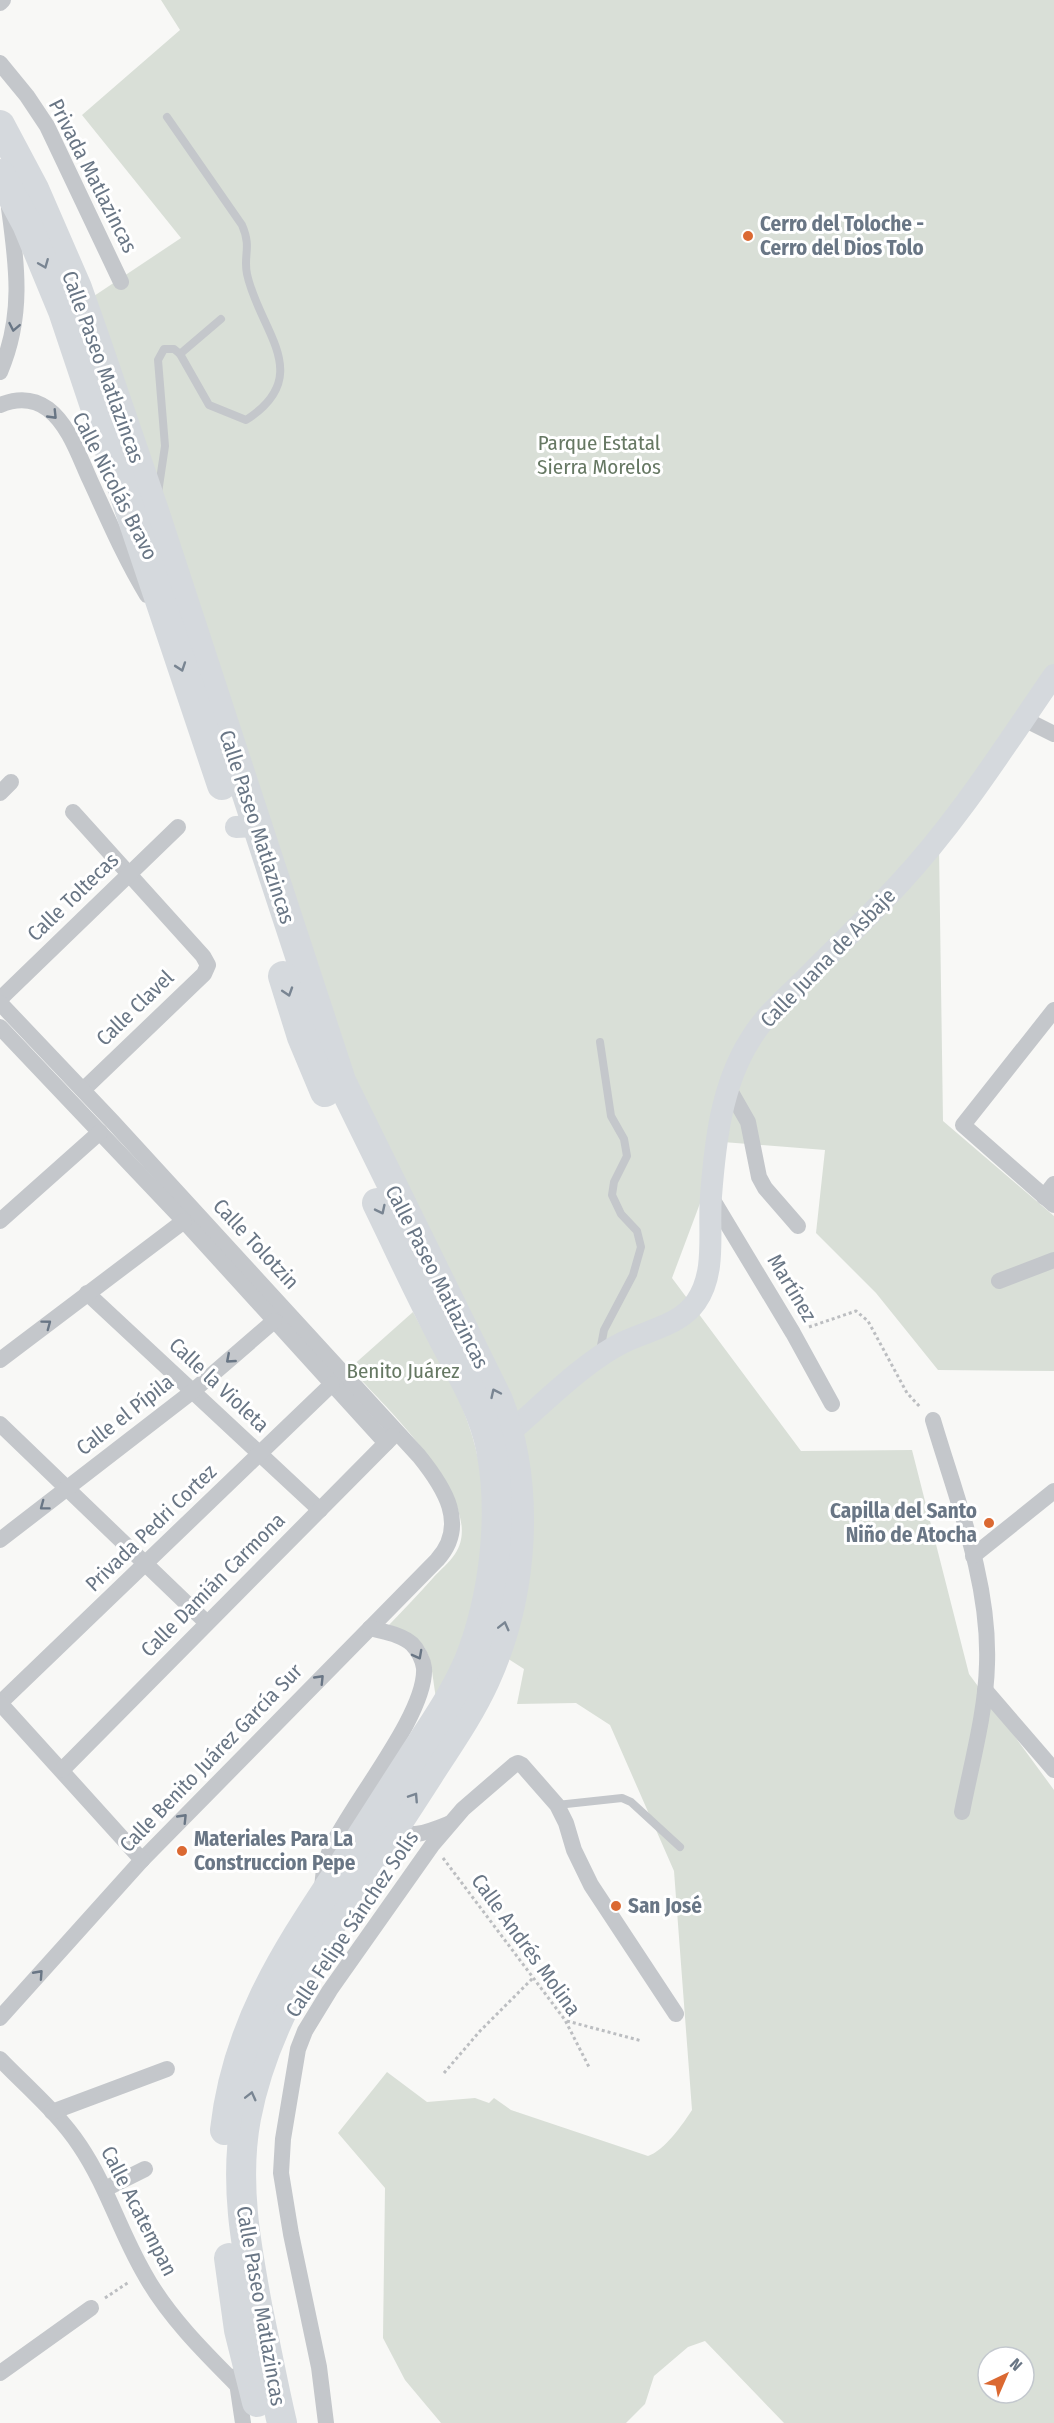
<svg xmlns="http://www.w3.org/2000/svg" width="1054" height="2423" font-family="'Fira Sans Condensed',sans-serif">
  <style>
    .green { fill: #d9dfd7; fill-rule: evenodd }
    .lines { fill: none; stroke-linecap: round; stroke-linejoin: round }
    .path { stroke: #bcbec1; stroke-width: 3; stroke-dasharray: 3 3; stroke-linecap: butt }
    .lane { stroke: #c4c7cb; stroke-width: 8 }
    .street { stroke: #c4c7cb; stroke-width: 16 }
    .secondary { stroke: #d5d9dd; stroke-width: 22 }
    .highway { stroke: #d5d9dd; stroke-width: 30 }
    .oneway { stroke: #798592 }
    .oneway2 { stroke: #697685 }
    .poi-dot { fill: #db6932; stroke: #fff; stroke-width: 2 }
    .labels { text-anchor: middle; stroke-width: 6; stroke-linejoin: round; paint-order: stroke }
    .street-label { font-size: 21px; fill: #697685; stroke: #fff }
    .poi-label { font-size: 21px; font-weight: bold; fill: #697685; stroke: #fff; text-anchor: start }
    .park-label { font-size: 21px; fill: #667863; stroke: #fff }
  </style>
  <rect width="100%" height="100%" fill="#f8f8f6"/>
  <g class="green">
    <path d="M161,0H1054V667L939,848L943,1121L1054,1216V1371L938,1370L876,1293L816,1233L825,1150L723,1142L672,1278L801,1451L912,1450L969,1674L1054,1790V2423H784L705,2341L688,2347L654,2376L645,2404L626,2423H441L405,2380L383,2338L385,2188L338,2133L387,2072L427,2102L475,2098L489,2103L494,2098L511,2110L648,2156C664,2151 683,2124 692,2110L674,1871L610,1725L576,1703L517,1704L524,1669L507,1658L521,1530L281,934L70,312L181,238L82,115L180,30ZM988,2357H1024V2393H988Z"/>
    <path d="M413,1312C432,1348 455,1384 468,1423C488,1478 489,1547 476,1604C468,1637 452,1667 436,1697C429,1654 433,1641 389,1625C404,1609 419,1594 433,1578C440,1570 449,1563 455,1554C490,1503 381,1403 350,1368Z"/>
  </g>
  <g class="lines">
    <g class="path">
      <polyline points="809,1327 856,1311 868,1321 907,1393 921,1408"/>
      <polyline points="443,1858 565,2020 589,2067"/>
      <polyline points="567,2021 642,2041"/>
      <polyline points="444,2073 480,2031 533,1978"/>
      <polyline points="105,2298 129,2282"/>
    </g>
    <g class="lane">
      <polyline points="180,354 221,319"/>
      <path d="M158,493L165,446L158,360L164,349H174L180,354L209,405L246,420C316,375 259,331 247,274C243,255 252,248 242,225L167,117"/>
      <polyline points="600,1351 604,1330 633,1275 641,1247 637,1231 621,1214 612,1195 614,1182 627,1156 624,1139 611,1116 600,1042"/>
      <polyline points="557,1805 622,1798 631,1802 680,1847"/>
    </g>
    <g class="street">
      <polyline points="0,3 3,0"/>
      <polyline points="0,63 27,96 47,126 121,282"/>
      <path d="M0,372C24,316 17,266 9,208"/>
      <path d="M0,405C17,398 33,398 48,409C69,425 79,456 90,480C108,519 125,559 147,595"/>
      <polyline points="1024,719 1054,734"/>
      <polyline points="0,793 11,782"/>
      <polyline points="73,812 203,956 208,965 204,974 83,1090"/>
      <polyline points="0,999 178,827"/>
      <path d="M0,1003L112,1121L419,1456C444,1487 469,1525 437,1560L142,1860L0,2018"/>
      <polyline points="1054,1010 963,1125 1054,1205"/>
      <polyline points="0,1027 184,1221 386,1443"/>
      <polyline points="728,1087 748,1122 759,1177 765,1188 798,1226"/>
      <polyline points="711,1197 793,1333 832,1404"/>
      <polyline points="1044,1197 1054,1184"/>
      <polyline points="0,1221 100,1132"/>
      <polyline points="999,1281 1054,1260"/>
      <polyline points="87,1293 320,1510"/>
      <polyline points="0,1360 184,1221"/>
      <path d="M933,1420C956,1498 990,1581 987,1664C986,1712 971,1765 962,1812"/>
      <polyline points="0,1424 207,1623"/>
      <polyline points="0,1540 193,1391 274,1321"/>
      <polyline points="973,1556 1054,1491"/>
      <polyline points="985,1690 1054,1770"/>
      <polyline points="0,1703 332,1384"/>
      <polyline points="0,1703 142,1860"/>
      <polyline points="62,1770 393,1436"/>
      <path d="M387,1827C409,1840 426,1833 448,1824"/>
      <path d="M322,1890C323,1875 324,1863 330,1850C350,1805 427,1714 424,1668C423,1660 418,1650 412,1644C401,1634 384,1632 370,1628"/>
      <path d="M0,2059C27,2087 59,2114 80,2146C107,2186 120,2232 144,2273C167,2315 203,2351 237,2385"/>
      <polyline points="52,2112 167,2069"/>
      <polyline points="105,2189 145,2169"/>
      <polyline points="0,2373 91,2308"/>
      <polyline points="236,2376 243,2423"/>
      <polyline points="326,2423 319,2367 291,2234 281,2173 283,2139 298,2049 305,2031 330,1990 433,1844 463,1809 514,1765 518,1763 522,1765 557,1805 566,1823 574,1850 591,1885 676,2014"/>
    </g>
    <g class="secondary">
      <polyline points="236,827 257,826"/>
      <path d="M509,1433C542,1405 586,1360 624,1342C649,1330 680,1325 696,1302C717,1272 708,1231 711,1196C715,1144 721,1086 750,1040C763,1018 783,1000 802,982C834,949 868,918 899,884C958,821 1005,746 1054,675"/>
    </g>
    <g class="highway">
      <path d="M0,125L34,189L77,288L95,339L154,511L341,1081L498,1400C531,1487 524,1594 485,1680C470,1713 449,1743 429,1774C404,1813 379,1851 353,1890C307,1961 262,2033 246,2118C234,2182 246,2246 258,2310C266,2347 273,2385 282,2423"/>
      <polyline points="0,174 27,224 63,311 222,785"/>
      <polyline points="283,976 302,1037 325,1092"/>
      <path d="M225,2130C236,2030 283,1956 337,1875C362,1836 387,1797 412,1758C432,1727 454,1696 469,1661C494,1598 504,1516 491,1449C483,1408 459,1370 440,1332C418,1290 398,1246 377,1203"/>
      <polyline points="229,2258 239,2330 257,2402"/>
    </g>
  </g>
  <defs><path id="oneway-chevron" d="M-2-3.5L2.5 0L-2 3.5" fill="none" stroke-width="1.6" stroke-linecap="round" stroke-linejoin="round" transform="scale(1.5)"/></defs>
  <g class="oneway">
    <use href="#oneway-chevron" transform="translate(44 264) rotate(68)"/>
    <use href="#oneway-chevron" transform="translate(181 667) rotate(71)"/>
    <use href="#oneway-chevron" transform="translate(288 992) rotate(72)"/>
    <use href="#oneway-chevron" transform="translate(381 1210) rotate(64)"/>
    <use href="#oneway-chevron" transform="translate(495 1393) rotate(-115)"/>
    <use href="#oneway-chevron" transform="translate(504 1626) rotate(-76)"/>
    <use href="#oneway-chevron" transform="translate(414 1797) rotate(-57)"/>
    <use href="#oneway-chevron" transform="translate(251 2096) rotate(-76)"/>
  </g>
  <g class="oneway2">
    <use href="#oneway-chevron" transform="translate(14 327) rotate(101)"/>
    <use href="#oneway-chevron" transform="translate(53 415) rotate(46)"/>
    <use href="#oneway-chevron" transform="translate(47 1324) rotate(-37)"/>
    <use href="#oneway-chevron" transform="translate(230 1359) rotate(139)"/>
    <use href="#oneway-chevron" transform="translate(44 1506) rotate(143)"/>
    <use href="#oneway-chevron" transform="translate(418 1655) rotate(62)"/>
    <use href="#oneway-chevron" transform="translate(320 1679) rotate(-46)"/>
    <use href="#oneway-chevron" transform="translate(183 1818) rotate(-46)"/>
    <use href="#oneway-chevron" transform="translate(39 1974) rotate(-48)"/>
  </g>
  <g class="poi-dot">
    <circle cx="748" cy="236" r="6"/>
    <circle cx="989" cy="1523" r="6"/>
    <circle cx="182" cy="1851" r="6"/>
    <circle cx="616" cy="1906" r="6"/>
  </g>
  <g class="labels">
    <g class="street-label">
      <text transform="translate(93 176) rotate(63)" y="7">Privada Matlazincas</text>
      <text transform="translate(103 367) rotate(70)" y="7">Calle Paseo Matlazincas</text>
      <text transform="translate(115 486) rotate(63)" y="7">Calle Nicolás Bravo</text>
      <text transform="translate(257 827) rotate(72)" y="7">Calle Paseo Matlazincas</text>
      <text transform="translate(73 897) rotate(-44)" y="7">Calle Toltecas</text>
      <text transform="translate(828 958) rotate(-46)" y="7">Calle Juana de Asbaje</text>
      <text transform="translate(135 1008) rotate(-44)" y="7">Calle Clavel</text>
      <text transform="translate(256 1244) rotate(47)" y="7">Calle Tolotzin</text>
      <text transform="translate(437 1277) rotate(63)" y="7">Calle Paseo Matlazincas</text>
      <text transform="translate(792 1288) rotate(59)" y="7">Martínez</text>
      <text transform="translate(219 1385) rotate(43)" y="7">Calle la Violeta</text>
      <text transform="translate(125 1415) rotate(-38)" y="7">Calle el Pípila</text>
      <text transform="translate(151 1528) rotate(-44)" y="7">Privada Pedri Cortez</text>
      <text transform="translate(213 1585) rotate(-45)" y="7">Calle Damián Carmona</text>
      <text transform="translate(211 1758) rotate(-46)" y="7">Calle Benito Juárez García Sur</text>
      <text transform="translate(352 1924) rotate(-56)" y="7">Calle Felipe Sánchez Solís</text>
      <text transform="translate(526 1945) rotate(54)" y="7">Calle Andrés Molina</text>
      <text transform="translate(139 2211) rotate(63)" y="7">Calle Acatempan</text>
      <text transform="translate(261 2306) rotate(80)" y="7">Calle Paseo Matlazincas</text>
    </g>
    <g class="poi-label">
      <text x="760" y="231">Cerro del Toloche -<tspan x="760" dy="24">Cerro del Dios Tolo</tspan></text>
      <text x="977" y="1518" text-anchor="end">Capilla del Santo<tspan x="977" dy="24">Niño de Atocha</tspan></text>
      <text x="194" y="1846">Materiales Para La<tspan x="194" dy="24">Construccion Pepe</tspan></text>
      <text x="628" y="1913">San José</text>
    </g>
    <g class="park-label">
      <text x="599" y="450">Parque Estatal<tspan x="599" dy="24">Sierra Morelos</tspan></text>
      <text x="403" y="1378">Benito Juárez</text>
    </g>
  </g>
  <g transform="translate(1006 2375) rotate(44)"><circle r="28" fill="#ffffff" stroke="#c3c8ce" stroke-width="1.5"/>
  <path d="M0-4.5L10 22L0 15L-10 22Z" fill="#db6932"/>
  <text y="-9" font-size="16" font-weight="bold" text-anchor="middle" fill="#697685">N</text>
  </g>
</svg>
